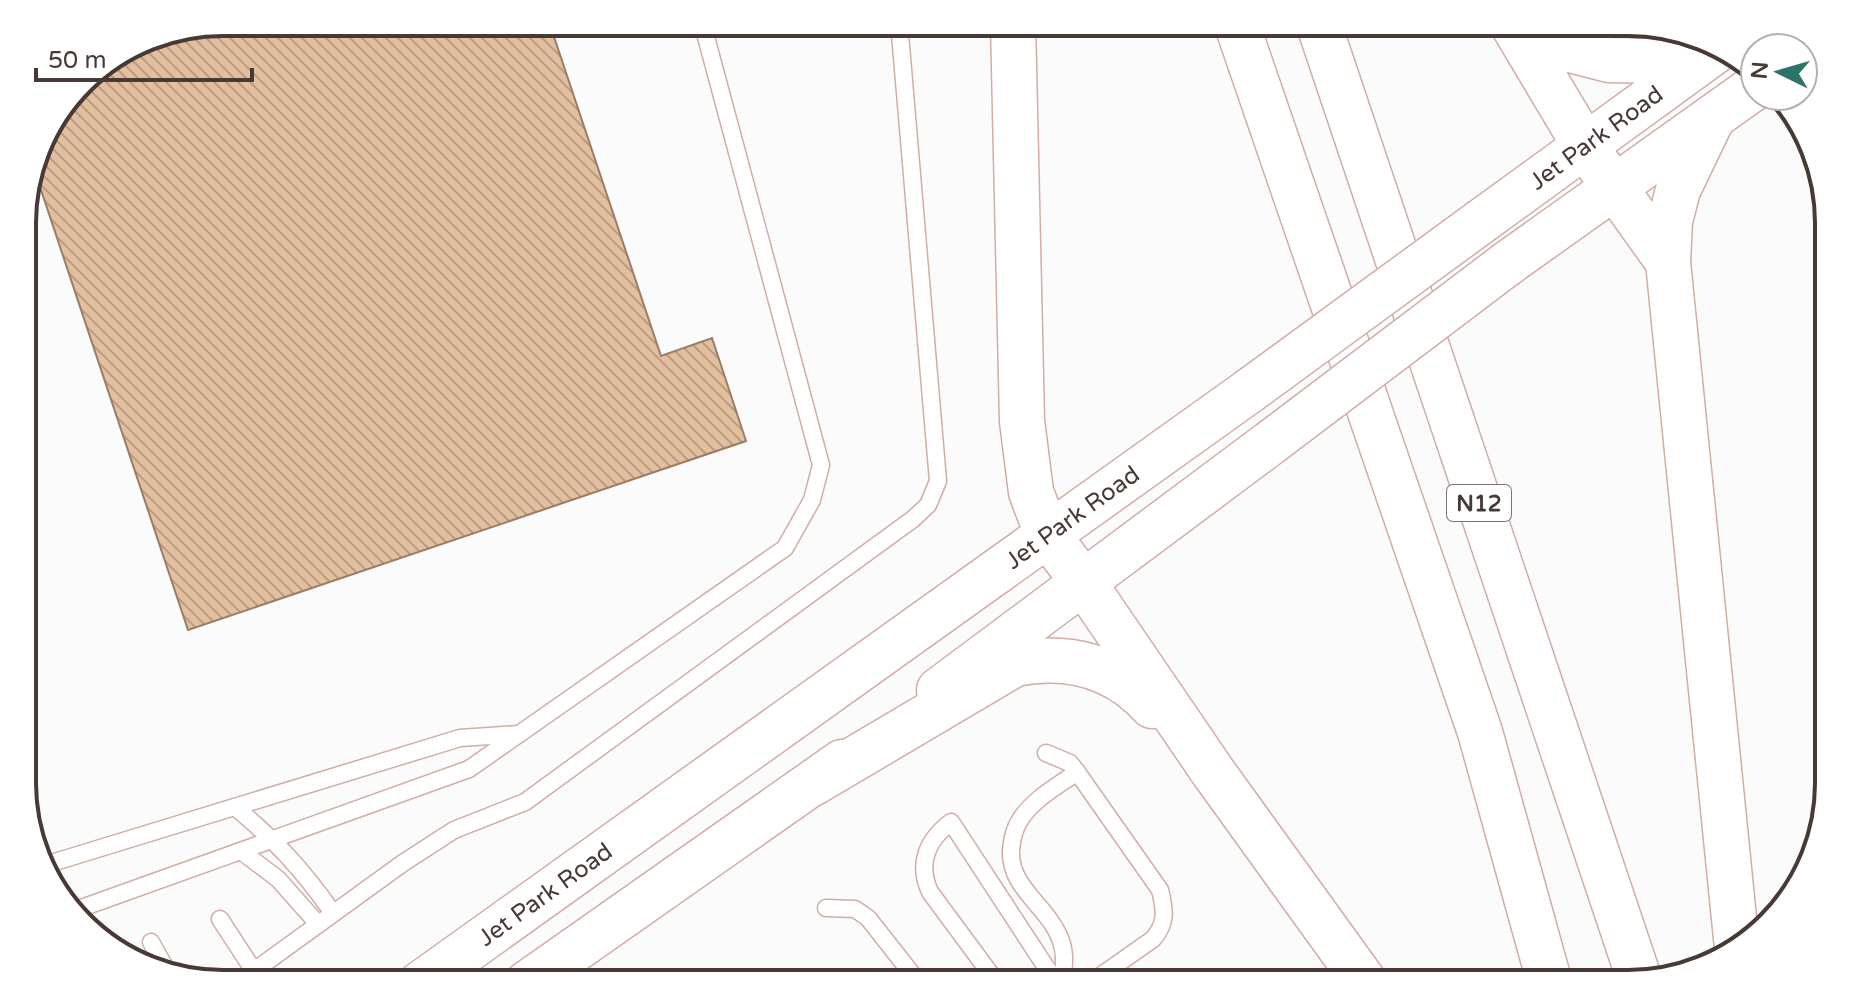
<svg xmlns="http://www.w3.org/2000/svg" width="1851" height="1006" font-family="'Varela Round',sans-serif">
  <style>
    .building { fill: url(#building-back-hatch); stroke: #987e67; stroke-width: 2 }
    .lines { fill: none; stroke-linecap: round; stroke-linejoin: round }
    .lane-casing { stroke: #d3ada3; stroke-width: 19 }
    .primary-casing { stroke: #d3ada3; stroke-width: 47 }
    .highway-casing { stroke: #d3ada3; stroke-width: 47 }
    .lane { stroke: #fff; stroke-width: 16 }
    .primary { stroke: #fff; stroke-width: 44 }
    .highway { stroke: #fff; stroke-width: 44 }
    .primary-bridge-casing { stroke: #d3ada3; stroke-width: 47; stroke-linecap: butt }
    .primary-bridge { stroke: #fff; stroke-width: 44 }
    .labels { text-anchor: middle; stroke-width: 6; stroke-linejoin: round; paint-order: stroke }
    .shield { fill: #fff; stroke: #7f7472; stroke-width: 2 }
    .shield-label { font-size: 22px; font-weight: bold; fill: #483935 }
    .street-label { font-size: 24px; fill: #483935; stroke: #fff }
    .rim { fill: none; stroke: #483935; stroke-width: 4 }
  </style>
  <defs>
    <pattern id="building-back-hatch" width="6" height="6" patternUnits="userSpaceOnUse" patternTransform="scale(2)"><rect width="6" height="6" fill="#e2bf9f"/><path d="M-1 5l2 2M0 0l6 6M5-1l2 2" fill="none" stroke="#b99c82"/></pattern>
  </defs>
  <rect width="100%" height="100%" fill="#fbfbfb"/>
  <polygon class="building" points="223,22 549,22 661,356 712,338 746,441 188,630 33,166 43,134 90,72 146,37"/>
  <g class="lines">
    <g class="lane-casing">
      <g id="lane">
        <path d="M1046,753L1070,763L1077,772L1160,890C1165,910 1167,923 1153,939L1089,984"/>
        <path d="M235,807C276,841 302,869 333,913"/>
        <polyline points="241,851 278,879 318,924"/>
        <polyline points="45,865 460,738 519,734"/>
        <polyline points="826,908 855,909 868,918 920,984"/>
        <polyline points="73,911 469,769 785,548 812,500 821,465 702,22"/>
        <polyline points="220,919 254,971"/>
        <polyline points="151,942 166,969"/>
        <polyline points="236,984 403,863 454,830 525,802 913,519 928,505 938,481 899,22"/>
        <path d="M998,984L930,892C917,864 927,840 951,822L1057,984"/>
        <path d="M1061,984C1064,969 1066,955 1061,941C1049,906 1009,889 1011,850C1012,839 1014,829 1020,820C1033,799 1058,786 1077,772"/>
      </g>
    </g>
    <g class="primary-casing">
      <g id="primary">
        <path id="s1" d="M1483,220L1721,47"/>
        <polyline points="1508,263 1755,87"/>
        <polyline points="939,690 1270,443"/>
        <path id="s2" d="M420,984L1249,391"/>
        <polyline points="526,984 842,762"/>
      </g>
    </g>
    <g class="highway-casing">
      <g id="highway">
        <polyline points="1013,22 1022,421 1031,492 1047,534 1084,583 1213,772 1366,984"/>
        <polyline points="1236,22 1480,732 1550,984"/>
        <polyline points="1318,22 1641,984"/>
        <polyline points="1511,22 1585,146 1668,262 1737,948"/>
        <polyline points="1511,22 1566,49 1609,60 1665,61 1711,44"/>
        <polyline points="1668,262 1670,221 1678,190 1713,117"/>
        <path d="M812,784L1015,664C1067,654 1115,665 1152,706"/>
      </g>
    </g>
    <use href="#lane" class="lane"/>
    <use href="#primary" class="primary"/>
    <use href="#highway" class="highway"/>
    <g class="primary-bridge-casing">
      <g id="primary-bridge">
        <polyline points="1249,391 1483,220"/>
        <polyline points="1270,443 1508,263"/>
      </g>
    </g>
    <use href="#primary-bridge" class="primary-bridge"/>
  </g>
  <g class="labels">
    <rect class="shield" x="1447" y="485" width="64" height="36" rx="6"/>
    <g class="shield-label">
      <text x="1479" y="511">N12</text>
    </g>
    <g class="street-label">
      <text dy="8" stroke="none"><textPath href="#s1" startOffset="140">Jet Park Road</textPath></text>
      <text dy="8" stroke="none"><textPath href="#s2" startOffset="802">Jet Park Road</textPath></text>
      <text dy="8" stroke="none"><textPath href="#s2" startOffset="154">Jet Park Road</textPath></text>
    </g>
  </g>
  <path d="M0 0H1851V1006H0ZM223 36H1628A187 187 0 0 1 1815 223V783A187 187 0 0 1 1628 970H223A187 187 0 0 1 36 783V223A187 187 0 0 1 223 36Z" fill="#fff" fill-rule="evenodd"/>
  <path class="rim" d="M223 36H1628A187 187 0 0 1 1815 223V783A187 187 0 0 1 1628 970H223A187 187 0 0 1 36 783V223A187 187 0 0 1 223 36Z"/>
  <g transform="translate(1779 72) rotate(275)"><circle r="38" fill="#ffffff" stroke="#b6b0ae" stroke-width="2"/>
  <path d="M0-6L14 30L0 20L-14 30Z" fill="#2e7368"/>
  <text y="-12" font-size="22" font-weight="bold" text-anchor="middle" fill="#483935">N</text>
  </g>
  <path d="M36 68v12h216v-12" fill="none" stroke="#483935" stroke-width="4"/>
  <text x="48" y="68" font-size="24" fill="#483935" stroke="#ffffff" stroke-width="6" paint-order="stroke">50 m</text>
</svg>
